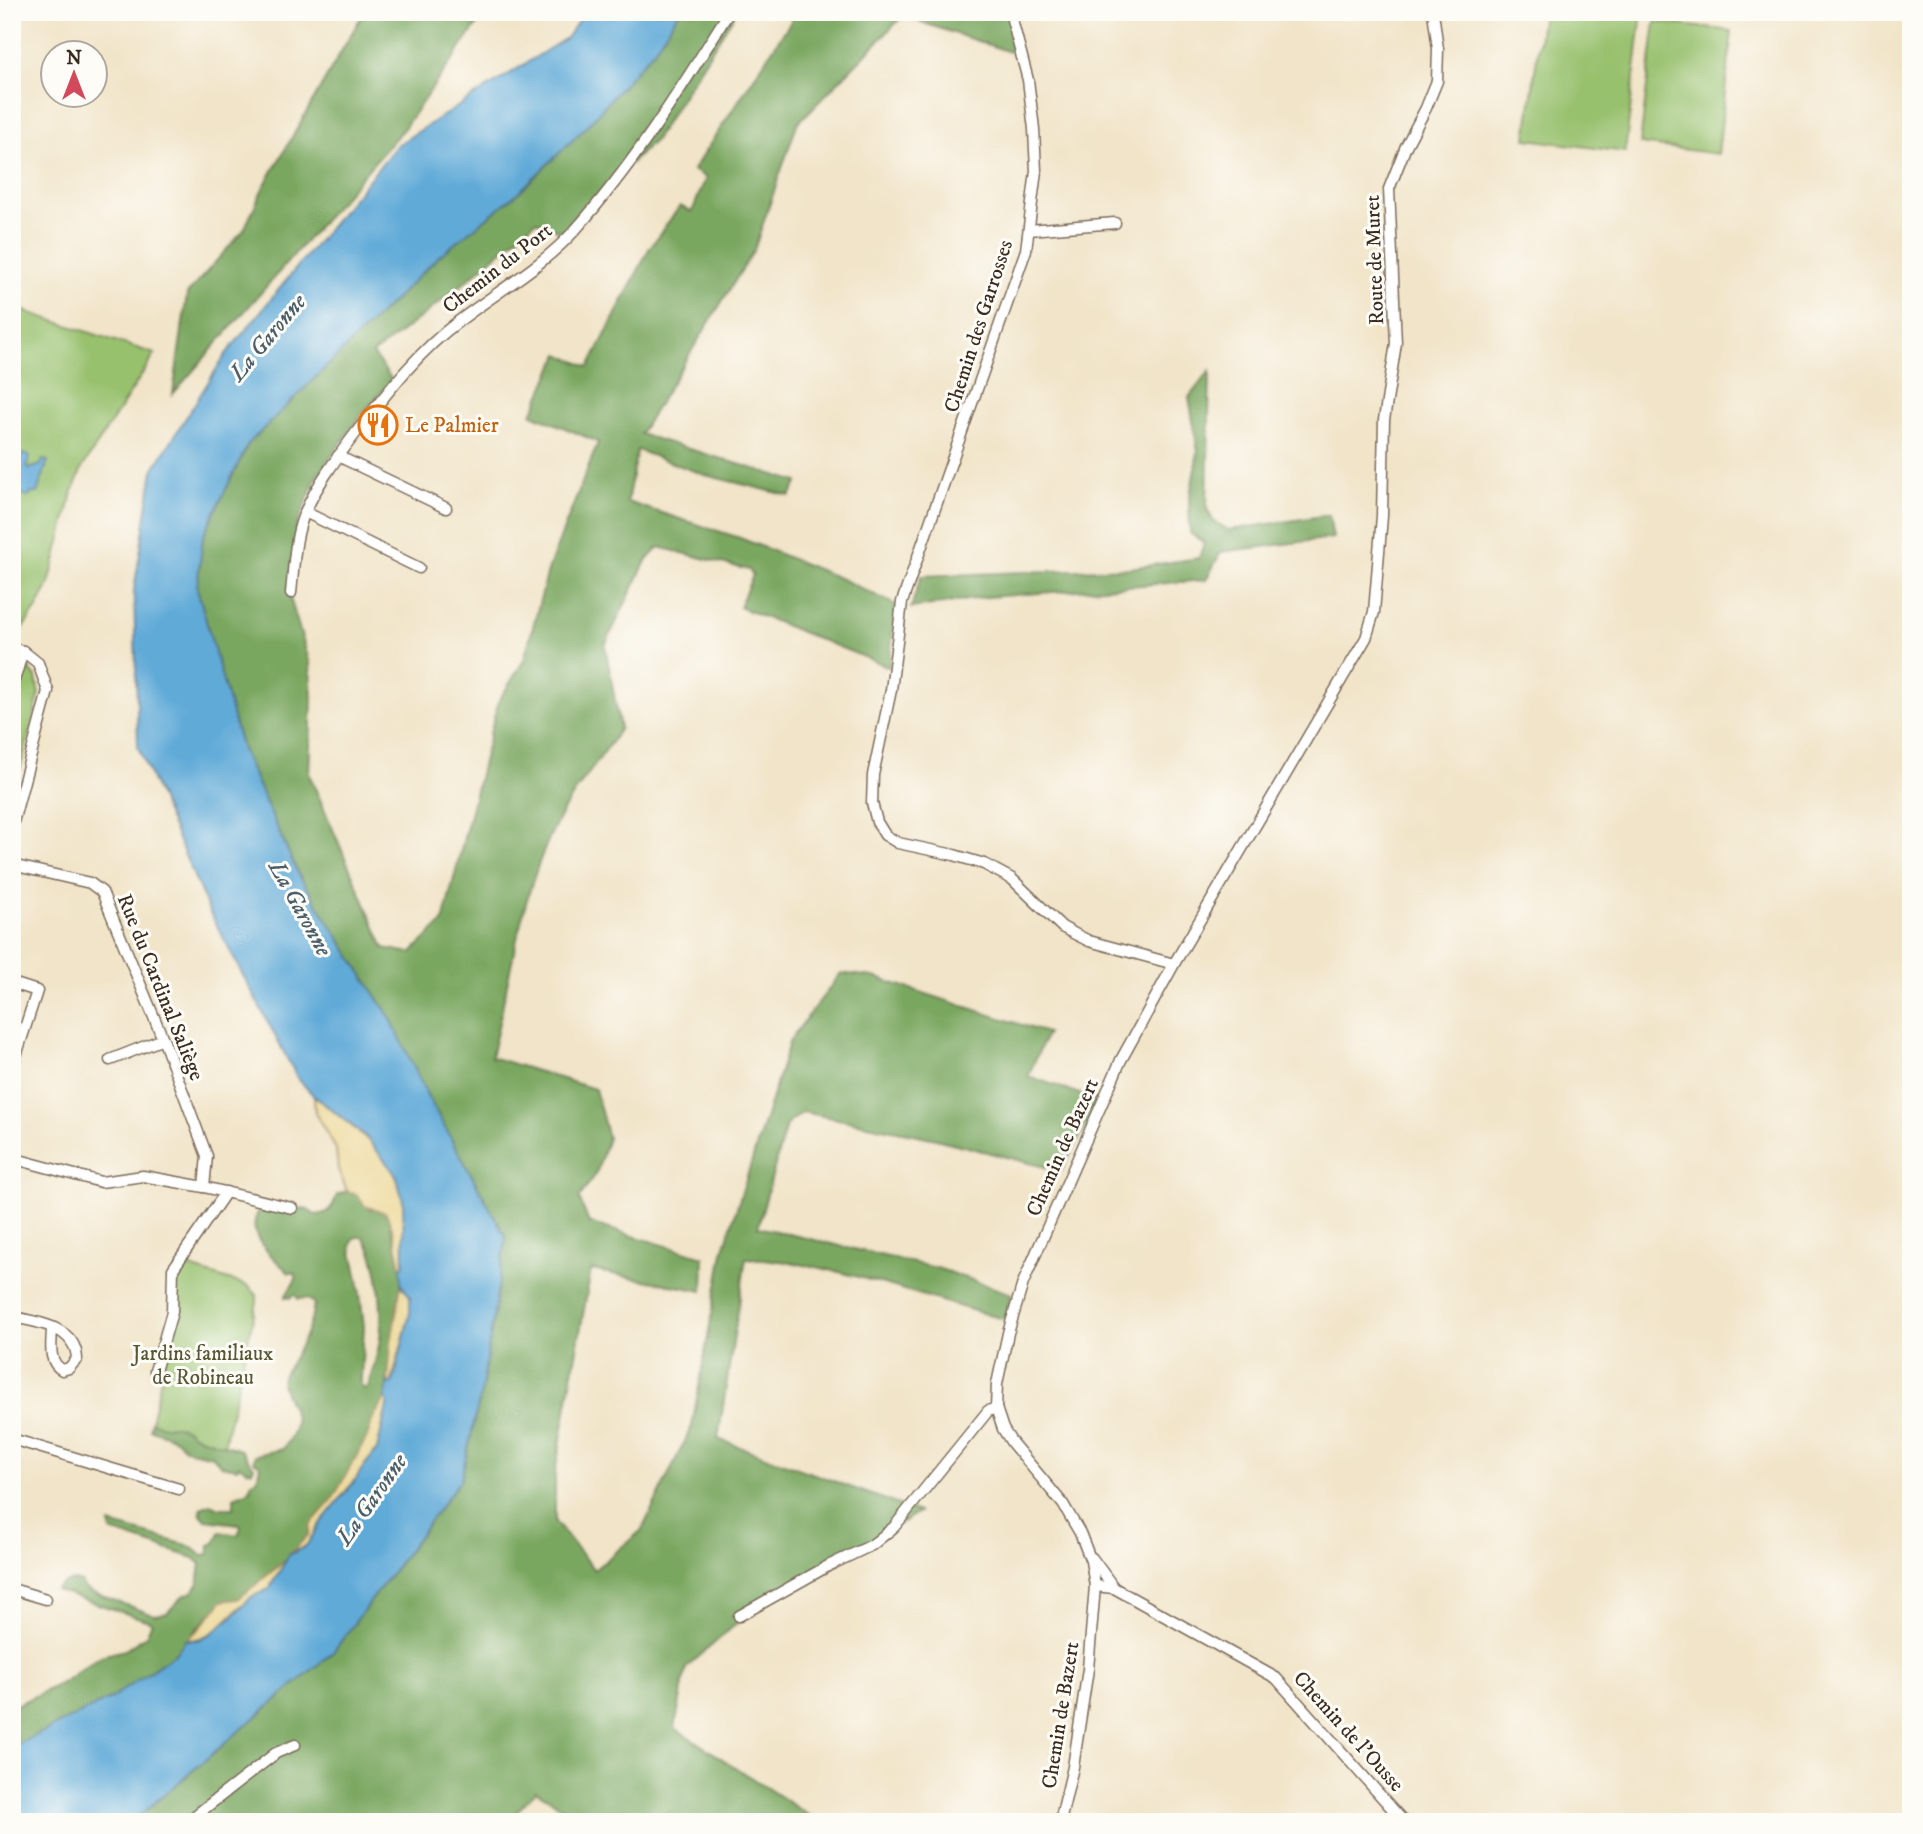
<svg xmlns="http://www.w3.org/2000/svg" width="1923" height="1834" font-family="'IM FELL DW Pica',serif">
  <style>
    .green { fill: #98c16e; stroke: #6a7646; stroke-width: 2 }
    .forest { fill: #7aa761; stroke: #5a6840; stroke-width: 2; fill-rule: evenodd }
    .sand { fill: #eeda9e; stroke: #94825e; stroke-width: 2 }
    .water { fill: #61aad8; stroke: #4e6a7b; stroke-width: 2 }
    .lines { fill: none; stroke-linecap: round; stroke-linejoin: round }
    .minor-casing { stroke: #7b6b5a; stroke-width: 13 }
    .minor { stroke: #fff; stroke-width: 10 }
    .labels { text-anchor: middle; stroke-width: 6; stroke-linejoin: round; paint-order: stroke }
    .street-label { font-size: 21px; fill: #3b2a1e; stroke: #fdfcf7 }
    .food-label { font-size: 21px; fill: #c56008; stroke: #fdfcf7; text-anchor: start }
    .park-label { font-size: 21px; fill: #575736; stroke: #fdfcf7 }
    .water-label { font-size: 23px; font-style: italic; fill: #4a5d68; stroke: #fdfcf7 }
  </style>
  <rect width="100%" height="100%" fill="#fdfcf7"/>
  <filter id="ink" filterUnits="userSpaceOnUse"><feTurbulence type="fractalNoise" baseFrequency=".0143" numOctaves="2"/><feDisplacementMap in="SourceGraphic" scale="14" xChannelSelector="R" yChannelSelector="G"/><feConvolveMatrix kernelMatrix="1 2 1 2 8 2 1 2 1" color-interpolation-filters="sRGB"/></filter>
  <filter id="wash" filterUnits="userSpaceOnUse"><feTurbulence type="fractalNoise" baseFrequency=".00686" numOctaves="4" result="noise"/><feDisplacementMap in="SourceGraphic" scale="28" xChannelSelector="R" yChannelSelector="G"/><feGaussianBlur stdDeviation="1.57" result="paint"/><feColorMatrix in="noise" values="0 0 0 0 0 0 0 0 0 0 0 0 0 0 0 0 0 1.4 0 .05"/><feComposite in="paint" operator="in"/></filter>
  <g filter="url(#wash)">
    <rect width="100%" height="100%" fill="#f1e4c8"/>
    <g class="green">
      <polygon points="1543,12 1642,12 1625,152 1526,139"/>
      <polygon points="1655,22 1732,31 1718,154 1640,144"/>
      <polygon points="12,307 155,354 82,468 73,491 49,584 37,608 15,639 12,640"/>
      <polygon points="25,664 36,677 39,696 12,801 12,706"/>
      <polygon points="181,1265 248,1286 257,1295 257,1302 224,1445 193,1435 187,1429 178,1426 164,1426 151,1422 176,1313 175,1288"/>
    </g>
    <g class="forest">
      <polygon points="364,12 486,12 404,128 173,394 187,294 244,230 263,188"/>
      <path d="M679,12H736L654,141L606,187L567,234L536,221L457,289L373,354L392,380L365,410L317,476L297,525L288,591L310,664L312,699L309,774L384,948L411,953L443,922L498,702L524,660L549,567L598,442L532,414L559,354L589,367L649,249L680,206L692,212L706,178L693,170L797,12H1009L1016,54L903,16L797,124L754,250L640,434L798,482L790,496L705,475L637,450L627,502L740,538L844,580L896,605L889,667L739,607L753,575L749,570L659,547L646,561L605,645L620,728C602,759 577,785 560,816C520,890 511,977 491,1057L595,1089L608,1138L596,1174L579,1198L589,1223L704,1257L703,1291L591,1270L555,1473V1522L594,1570L642,1530L692,1426L723,1252L790,1040L841,973L874,977L1047,1033L1028,1076L1100,1101L1061,1171L932,1138L803,1112L786,1125L758,1227L940,1269L1012,1294L1004,1319C919,1297 834,1262 746,1258L718,1439L919,1512L744,1617L686,1668L675,1728L819,1822H685L669,1812L662,1822H585L536,1791L507,1822H132L333,1652L461,1479L482,1388L506,1237L428,1097L391,1019L298,874L242,750L197,588L203,536L248,444L438,257L519,192L586,127L654,50Z"/>
      <polygon points="1210,371 1207,509 1213,521 1229,530 1329,515 1333,538 1221,552 1206,580 988,597 911,608 921,576 1130,568 1199,558 1204,543 1190,533 1189,501 1198,452 1189,397"/>
      <path d="M347,1191L356,1194L370,1209H380L386,1213L390,1222L401,1267V1285L385,1399L373,1418L367,1437L332,1500L316,1518L310,1526L309,1534L286,1560L238,1599L208,1616L175,1654L110,1699L12,1747V1707L60,1684L101,1656L125,1650L146,1636L152,1622L56,1590C64,1581 70,1580 82,1582V1586L88,1591L154,1615L167,1613L184,1595L192,1592L198,1585L201,1564L194,1558L111,1531L110,1524L187,1545L203,1555L209,1554L210,1545L215,1543L220,1532L238,1535L241,1527L239,1524L206,1520L200,1513L201,1508L210,1504L219,1508H234V1497L249,1491L252,1482L257,1480L260,1465L254,1461L255,1455L283,1449C308,1414 288,1413 281,1379C295,1355 312,1331 314,1303L307,1298L298,1299L295,1294L290,1298L285,1297L296,1279L295,1273H289C272,1256 242,1235 260,1209L299,1208L307,1209L315,1215C331,1213 332,1209 337,1195ZM357,1237H363C380,1257 383,1312 380,1339C378,1355 372,1371 368,1387L364,1389L361,1385V1378L364,1326L358,1279L351,1247L353,1239Z"/>
      <polygon points="151,1422 164,1426 178,1426 187,1429 193,1435 241,1450 254,1467 252,1471 246,1470 239,1465 237,1468 221,1465 213,1456 191,1451 184,1448 176,1439 150,1429"/>
    </g>
    <g class="sand">
      <path d="M314,1096C346,1123 397,1153 403,1200C405,1220 403,1242 404,1264L401,1267L393,1229L386,1213L365,1206L356,1194L347,1191L338,1169L336,1149L315,1113Z"/>
      <polygon points="401,1285 410,1296 410,1313 391,1384 388,1382 391,1342"/>
      <polygon points="385,1399 388,1402 377,1450 364,1466 354,1482 345,1492 306,1546 289,1555 309,1534 310,1526 316,1518 332,1500 367,1437 373,1418"/>
      <path d="M286,1560C284,1569 274,1587 265,1592C260,1595 254,1595 250,1598C228,1615 218,1639 186,1640L199,1629L222,1601L238,1599Z"/>
    </g>
    <g class="water">
      <polygon points="585,12 679,12 654,50 586,127 519,192 438,257 248,444 203,536 197,588 242,750 298,874 391,1019 428,1097 506,1237 482,1388 461,1479 333,1652 132,1822 12,1822 12,1747 110,1699 175,1654 186,1640 197,1640 211,1634 233,1616 251,1597 269,1589 289,1555 306,1546 321,1522 354,1482 364,1466 377,1450 388,1402 385,1399 388,1382 391,1384 394,1379 410,1313 410,1296 401,1285 401,1267 404,1264 403,1201 396,1175 365,1136 314,1096 298,1079 209,911 138,747 134,591 153,470 226,354 397,145 566,38"/>
      <path d="M23,454L30,456L27,466L29,469L41,465L43,460L48,461L37,493H31L29,497C1,489 17,471 23,454Z"/>
    </g>
  </g>
  <g filter="url(#ink)">
    <g class="lines">
      <g class="minor-casing">
        <g id="minor">
          <polyline points="1010,12 1028,80 1034,129 1036,171 1026,250 902,602 891,690 873,775 872,803 877,822 885,835 898,843 954,855 984,864 1012,879 1062,927 1073,933 1089,941 1174,964"/>
          <polyline points="1029,230 1115,223"/>
          <polyline points="338,456 446,508"/>
          <polyline points="305,512 419,568"/>
          <path d="M291,593C294,567 294,534 306,510C319,481 339,455 358,430C388,391 419,351 459,321C499,290 542,267 576,229C635,163 682,87 729,12"/>
          <polyline points="12,649 23,651 38,663 48,691 12,826"/>
          <polyline points="12,687 23,651"/>
          <polyline points="12,865 90,883 102,892 163,1039 207,1156 204,1187"/>
          <polyline points="12,983 37,991 12,1068"/>
          <polyline points="110,1060 163,1039"/>
          <polyline points="12,1158 101,1182 143,1176 204,1187 292,1208"/>
          <path d="M12,1317C38,1322 76,1327 77,1359L69,1368L62,1370C47,1361 52,1343 52,1327"/>
          <polyline points="155,1371 172,1312 173,1269 226,1192"/>
          <polyline points="12,1439 179,1489"/>
          <polyline points="1092,1558 1114,1588"/>
          <polyline points="1095,1586 1114,1588 1276,1678 1404,1822"/>
          <polyline points="12,1589 46,1599"/>
          <polyline points="739,1616 828,1566 872,1545 894,1527 988,1411 996,1408"/>
          <polyline points="187,1822 276,1753 295,1745"/>
          <polyline points="1060,1822 1073,1767 1088,1669 1095,1586 1091,1561 1080,1533 1063,1504 1012,1443 1003,1429 996,1408 997,1384 1008,1333 1023,1283 1121,1060 1174,964 1366,638 1374,612 1382,516 1384,420 1396,343 1389,189 1406,146 1426,108 1437,81 1438,49 1433,12"/>
        </g>
      </g>
      <use href="#minor" class="minor"/>
    </g>
  </g>
  <defs>
    <g id="restaurant-ring" transform="scale(2.0125)"><circle r="9.5" fill="#fdfcf7" stroke="#e8710a" stroke-width="1.5"/><path d="M-5-6h1v4h1v-4h1v4h1v-4h1v5L-1.5 .5V6h-2V.5L-5-1ZM5-6V6H3V1.5H1.5Q1.5-4 5-6Z" fill="#e8710a"/></g>
  </defs>
  <g fill-rule="evenodd">
    <use href="#restaurant-ring" x="378" y="425"/>
  </g>
  <g class="labels">
    <g class="street-label">
      <text transform="translate(1374 260) rotate(-92)" y="7">Route de Muret</text>
      <text transform="translate(497 268) rotate(-38)" y="7">Chemin du Port</text>
      <text transform="translate(978 326) rotate(-72)" y="7">Chemin des Garrosses</text>
      <text transform="translate(161 987) rotate(68)" y="7">Rue du Cardinal Saliège</text>
      <text transform="translate(1062 1147) rotate(-66)" y="7">Chemin de Bazert</text>
      <text transform="translate(1060 1715) rotate(-81)" y="7">Chemin de Bazert</text>
      <text transform="translate(1349 1731) rotate(48)" y="7">Chemin de l'Ousse</text>
    </g>
    <g class="food-label">
      <text x="405" y="432">Le Palmier</text>
    </g>
    <g class="park-label">
      <text x="203" y="1360">Jardins familiaux<tspan x="203" dy="24">de Robineau</tspan></text>
    </g>
    <g class="water-label">
      <text transform="translate(267 337) rotate(-50)" y="8">La Garonne</text>
      <text transform="translate(301 908) rotate(61)" y="8">La Garonne</text>
      <text transform="translate(371 1499) rotate(-55)" y="8">La Garonne</text>
    </g>
  </g>
  <rect width="1923" height="1834" fill="none" stroke="#fdfcf7" stroke-width="42"/>
  <g transform="translate(74 74)"><circle r="33" fill="#fdfcf7" stroke="#afa8a0" stroke-width="2"/>
  <path d="M0-5L12 26L0 18L-12 26Z" fill="#d1495b"/>
  <text y="-10" font-size="19" font-weight="bold" text-anchor="middle" fill="#3b2a1e">N</text>
  </g>
</svg>
